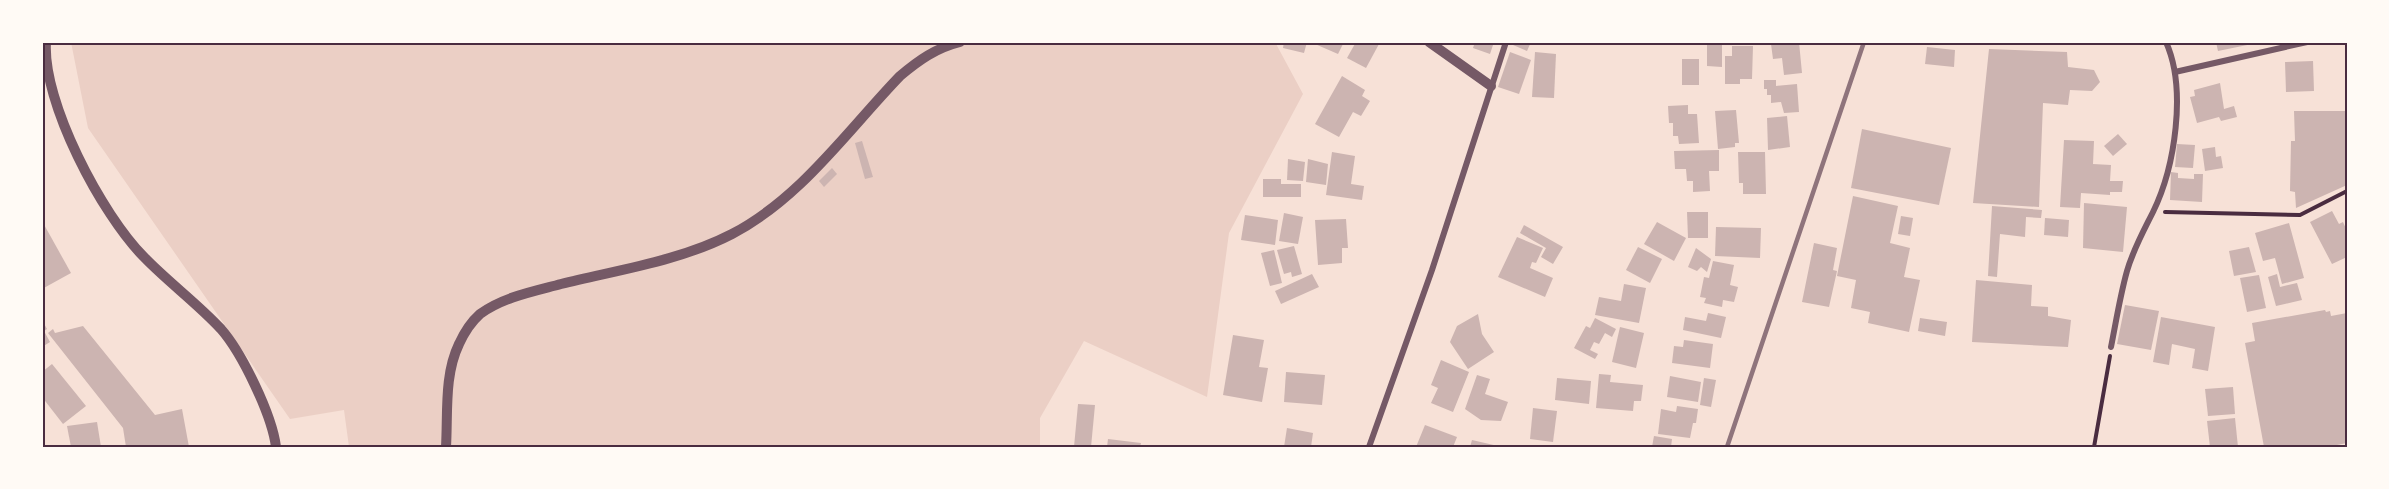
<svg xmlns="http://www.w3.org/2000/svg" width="2389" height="489" font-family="'Exo 2',sans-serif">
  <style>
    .green { fill: #ebcfc5 }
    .building { fill: #ccb4b1 }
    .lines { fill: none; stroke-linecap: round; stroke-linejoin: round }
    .path { stroke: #4a2c40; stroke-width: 4 }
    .minor { stroke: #755966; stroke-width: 6 }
    .tertiary { stroke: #755966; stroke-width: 10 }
    .rail { stroke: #8f747c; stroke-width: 4.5 }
    .neatline { fill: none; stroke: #4a2c40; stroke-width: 2 }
  </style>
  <rect width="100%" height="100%" fill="#f7e1d7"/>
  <polygon class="green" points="71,42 1275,42 1303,94 1229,233 1207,397 1084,341 1040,418 1040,447 349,447 344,410 290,419 88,128"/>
  <g class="building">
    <polygon points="1284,42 1307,42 1304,53 1283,48"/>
    <polygon points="1316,42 1344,42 1338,54 1315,44"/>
    <polygon points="1356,42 1379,44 1366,68 1347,58"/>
    <polygon points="1475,42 1494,42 1490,54 1473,48"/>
    <polygon points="1514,42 1531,42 1527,51 1513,45"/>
    <polygon points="1799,42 1802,73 1784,75 1782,58 1773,59 1771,44"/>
    <polygon points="2216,42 2257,42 2257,43 2218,51"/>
    <polygon points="1707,43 1722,44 1722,67 1707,66"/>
    <polygon points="1732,46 1753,46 1752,79 1740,79 1740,84 1725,84 1725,56 1732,56"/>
    <polygon points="1927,47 1955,50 1954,67 1925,64"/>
    <polygon points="1989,49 2067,52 2068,67 2094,70 2100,82 2092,91 2070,90 2068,105 2043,103 2039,207 1973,203"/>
    <polygon points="1510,52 1531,60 1519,94 1498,87"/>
    <polygon points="1535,52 1556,54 1554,98 1532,97"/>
    <rect x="1682" y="59" width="17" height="26"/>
    <polygon points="2313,61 2314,91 2286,92 2285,62"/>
    <polygon points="1342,76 1365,90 1362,96 1370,101 1361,116 1353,112 1339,137 1315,124"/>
    <polygon points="1764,80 1776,80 1776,86 1797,84 1799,112 1784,113 1781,102 1771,103 1771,95 1767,95 1767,89 1764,89"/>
    <polygon points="2220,83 2224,109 2234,106 2237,117 2221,121 2219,117 2197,123 2190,97 2195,96 2194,90"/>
    <polygon points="1688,105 1688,114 1697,114 1699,143 1679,144 1678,136 1673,136 1673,123 1669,123 1668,106"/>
    <polygon points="1736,110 1739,143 1735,143 1735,147 1718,149 1715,111"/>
    <polygon points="2294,111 2347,111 2347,185 2296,208 2295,192 2290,191 2291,141 2295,141"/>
    <polygon points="1787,116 1790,147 1768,150 1767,118"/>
    <polygon points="1862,129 1951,148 1939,205 1851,188"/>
    <polygon points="2118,134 2127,144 2113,156 2104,146"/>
    <polygon points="2064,140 2094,141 2093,164 2111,165 2110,181 2123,181 2122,192 2110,192 2110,195 2081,193 2080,208 2060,207"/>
    <polygon points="862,141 873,177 865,179 855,143"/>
    <polygon points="2177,144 2195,145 2193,168 2175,167"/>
    <polygon points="2215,147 2216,157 2221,156 2223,168 2205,171 2202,149"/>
    <polygon points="1719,150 1719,171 1709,171 1710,191 1693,192 1693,181 1687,181 1686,169 1675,169 1674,151"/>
    <polygon points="1332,152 1355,156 1351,184 1364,186 1362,200 1326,195"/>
    <polygon points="1738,152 1765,152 1766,194 1743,194 1743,183 1739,183"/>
    <polygon points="1288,159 1305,162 1303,181 1287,180"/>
    <polygon points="1308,159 1328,164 1326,185 1306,182"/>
    <polygon points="832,168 837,174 824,187 819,181"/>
    <polygon points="2171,172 2178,173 2178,178 2194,179 2194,174 2203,174 2202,202 2170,200"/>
    <polygon points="1263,179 1281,179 1281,184 1301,184 1301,197 1263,197"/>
    <polygon points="1853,196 1898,206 1890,243 1910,248 1904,277 1920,280 1909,332 1868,323 1870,312 1851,308 1856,280 1837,276"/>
    <polygon points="2084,203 2127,207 2123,252 2083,248"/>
    <polygon points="1992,206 2042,210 2041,218 2026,217 2025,237 2000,234 1997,277 1988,276"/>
    <polygon points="2332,211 2339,224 2343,222 2347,231 2347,257 2332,264 2310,222"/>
    <polygon points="1687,212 1708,212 1708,238 1688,238"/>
    <polygon points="1284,213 1303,217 1298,244 1279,241"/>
    <polygon points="1245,215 1278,220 1275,245 1241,240"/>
    <polygon points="1901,216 1913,218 1910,236 1898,234"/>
    <polygon points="2045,218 2069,220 2068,237 2044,235"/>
    <polygon points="1346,219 1348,248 1342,248 1342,263 1318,265 1315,220"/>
    <polygon points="42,221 71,273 42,289"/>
    <polygon points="1657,222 1686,238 1674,261 1644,244"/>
    <polygon points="2289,223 2304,278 2282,284 2275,258 2263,261 2255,233"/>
    <polygon points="1524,225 1563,247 1553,264 1541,257 1546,248 1520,233"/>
    <polygon points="1716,227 1761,228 1760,258 1715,256"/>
    <polygon points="1517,237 1543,248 1536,263 1532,262 1530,268 1553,278 1545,297 1498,277"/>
    <polygon points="1814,243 1837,248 1833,270 1837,271 1829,307 1802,302"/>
    <polygon points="1294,246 1302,274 1292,277 1291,272 1284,274 1277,250"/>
    <polygon points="1638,247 1662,259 1650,283 1626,270"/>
    <polygon points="2249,247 2256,272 2234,276 2229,251"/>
    <polygon points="1696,248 1711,259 1707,272 1701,267 1697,271 1688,267"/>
    <polygon points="1274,250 1282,283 1270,286 1261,253"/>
    <polygon points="1713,261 1734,265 1730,285 1738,287 1734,302 1723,300 1722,307 1704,303 1706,298 1700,297 1704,277 1709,278"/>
    <polygon points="1312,274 1319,287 1281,304 1275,291"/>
    <polygon points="2277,274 2280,287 2297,283 2302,300 2276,306 2268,277"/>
    <polygon points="2259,275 2266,308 2247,312 2240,278"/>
    <polygon points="1976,280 2032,285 2031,306 2048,307 2048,316 2071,320 2068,347 1972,342"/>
    <polygon points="1624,284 1646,288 1639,323 1595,315 1599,297 1621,301"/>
    <polygon points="2125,305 2159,311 2151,350 2117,344"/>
    <polygon points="2325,310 2326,312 2330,311 2331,316 2347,313 2347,407 2345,407 2347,443 2327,447 2264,447 2245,343 2255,341 2252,323"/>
    <polygon points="1708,313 1726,317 1721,338 1683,330 1685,317 1706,321"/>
    <polygon points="1478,314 1482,334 1494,352 1468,369 1450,342 1457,326"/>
    <polygon points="2161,317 2215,327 2208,371 2192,368 2195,349 2172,344 2169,365 2153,362"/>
    <polygon points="1595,318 1616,329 1612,337 1605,333 1599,344 1594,342 1590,350 1598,354 1595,359 1574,348 1586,326 1590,328"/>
    <polygon points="1920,318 1947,322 1945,336 1918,331"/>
    <polygon points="42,320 47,329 44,331 50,342 42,347"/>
    <polygon points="83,326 155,415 182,409 189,447 126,447 123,428 48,333 53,329 55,333"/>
    <polygon points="1620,327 1644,333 1636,368 1612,362"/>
    <polygon points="1233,335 1264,340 1259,367 1268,368 1262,402 1223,395"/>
    <polygon points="1684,340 1713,344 1710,368 1672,363 1674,346 1683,347"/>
    <polygon points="1441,360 1469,372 1453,412 1431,403 1438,388 1431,385"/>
    <polygon points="52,364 86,406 63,424 42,397 42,372"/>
    <polygon points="1286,372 1325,375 1322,405 1284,402"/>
    <polygon points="1599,374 1611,375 1610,382 1643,385 1641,401 1634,401 1633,411 1596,408"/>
    <polygon points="1477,375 1490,379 1485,394 1508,402 1501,421 1481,420 1465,409"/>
    <polygon points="1670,376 1701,382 1698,402 1667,397"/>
    <polygon points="1557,378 1591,381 1589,404 1555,400"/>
    <polygon points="1704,378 1716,380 1711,407 1700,405"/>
    <polygon points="2233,387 2235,414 2208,416 2205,389"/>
    <polygon points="1078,404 1095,405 1091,447 1074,447"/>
    <polygon points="1677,406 1698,409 1696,423 1693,423 1690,438 1658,434 1661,409 1676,412"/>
    <polygon points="1533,408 1557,411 1553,442 1530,439"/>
    <polygon points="2235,418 2238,447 2210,447 2207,421"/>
    <polygon points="97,422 101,447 71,447 67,426"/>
    <polygon points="1425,425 1457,437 1453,447 1416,447"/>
    <polygon points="1287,428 1313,433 1311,447 1284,447"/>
    <polygon points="1654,436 1672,439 1671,447 1652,447"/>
    <polygon points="1108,439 1141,443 1140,447 1107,447"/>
    <polygon points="1472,440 1498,446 1498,447 1470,447"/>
  </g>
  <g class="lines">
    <g class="path">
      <polyline points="2165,212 2300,215 2347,191"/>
      <polyline points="2094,447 2110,356"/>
    </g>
    <g class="minor">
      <polyline points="2175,72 2307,42"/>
      <path d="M2111,347C2116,322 2120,296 2127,271C2133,250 2143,232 2153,212C2175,167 2187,89 2166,42"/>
      <polyline points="1369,447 1432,270 1506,42"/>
    </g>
    <g class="tertiary">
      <path d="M46,42C42,102 102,215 144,257C168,282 197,303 221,329C242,353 272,415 276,447"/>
      <polyline points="1429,42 1491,86"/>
      <path d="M446,447C448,413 444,375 459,344C464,333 471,322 480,314C503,297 535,291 561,284C617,270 680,261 732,234C801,198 847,131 900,76C919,60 936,48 960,42"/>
    </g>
    <polyline class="rail" points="1727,447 1864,42"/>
  </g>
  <rect width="2389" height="489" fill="none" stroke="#fffaf5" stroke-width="87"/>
  <rect x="44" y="44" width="2302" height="402" class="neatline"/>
</svg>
